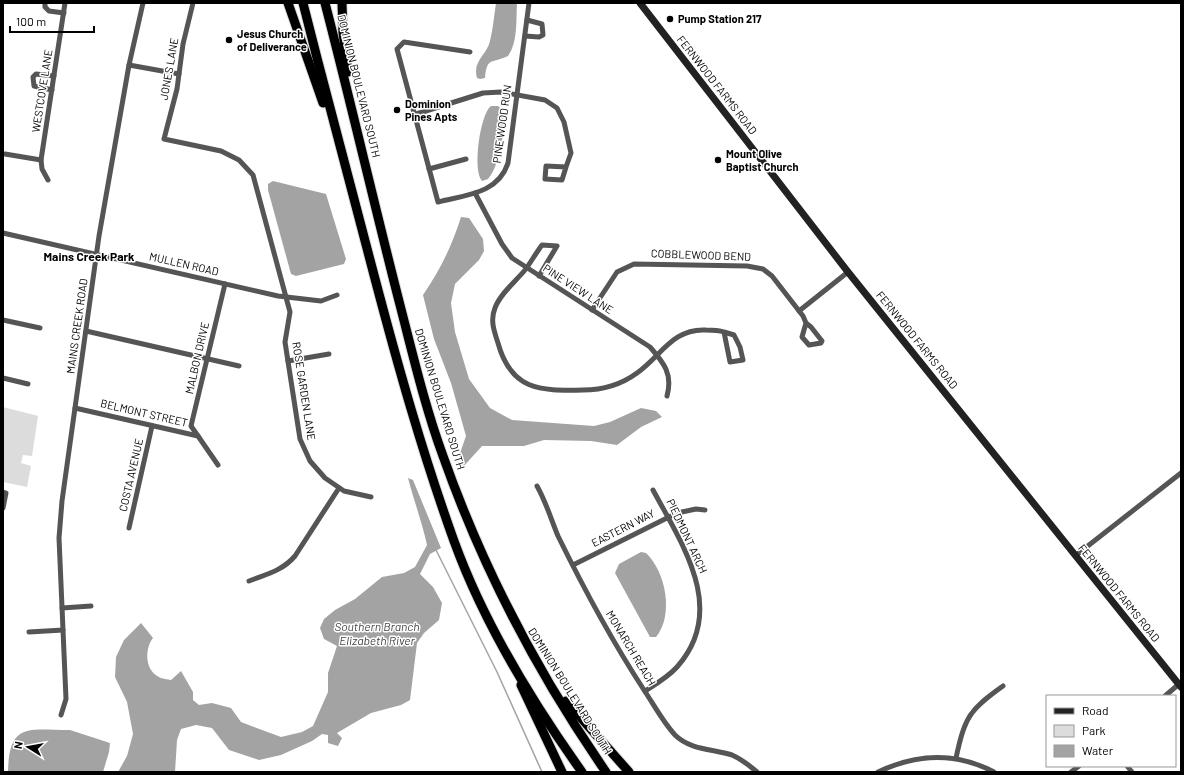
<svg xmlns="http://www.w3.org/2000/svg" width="1184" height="775" font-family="Barlow,sans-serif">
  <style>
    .green { fill: #dcdcdc }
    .water { fill: #a3a3a3 }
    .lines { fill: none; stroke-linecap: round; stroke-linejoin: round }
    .stream { stroke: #a3a3a3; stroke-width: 1.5 }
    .highway-casing { stroke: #dbdbdb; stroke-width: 11 }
    .street { stroke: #555; stroke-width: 5 }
    .secondary { stroke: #222; stroke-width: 7 }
    .highway { stroke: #000; stroke-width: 9 }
    .poi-dot { fill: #000; stroke: #fff; stroke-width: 1.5 }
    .labels { text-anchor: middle; stroke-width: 3; stroke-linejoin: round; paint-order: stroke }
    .poi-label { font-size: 11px; font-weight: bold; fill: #000; stroke: #fff; text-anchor: start }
    .street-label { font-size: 11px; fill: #000; stroke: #fff }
    .neighbourhood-label { font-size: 12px; font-weight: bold; fill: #000; stroke: #fff }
    .water-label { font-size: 12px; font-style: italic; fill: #444; stroke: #fff }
  </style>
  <rect width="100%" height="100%" fill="#fff"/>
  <polygon class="green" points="3,407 38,416 32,456 23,455 21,463 31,466 27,487 3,482"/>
  <g class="water">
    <path d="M496,3H517C516,20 518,42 508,56C492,64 487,56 485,78L480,79L477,78C472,61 487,55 490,41C493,29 494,16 496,3Z"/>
    <path d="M491,106H498L502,110C506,128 500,165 488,179L482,181C472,171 480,114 491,106Z"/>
    <polygon points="273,181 326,194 346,259 344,264 296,276 291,274 268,190 268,184"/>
    <path d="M461,217L469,218L483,239L484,251L479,260L455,284L451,303L455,332L469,379L490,408L512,420L594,426L610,422L641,408L656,411L662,417L641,427L617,445L591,441L544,440L524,446H482L463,467L459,456L466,436L451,383L434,339L423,295C440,270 452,246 461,217Z"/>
    <path d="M408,478L413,480L441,548L430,554L420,574L433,587L442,603L439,620L424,633L417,643L410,700L401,705L371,713L337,733L342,738L338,746L328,743V735L322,734L312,741L281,755L259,760L229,750L212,728L196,725L181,729L177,740L175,772H118L127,756L133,734L127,702L115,677L116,657L124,640L141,623L153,638C145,648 144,670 159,677C162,679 168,679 171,680L181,671L193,692V700L199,705L212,703L231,708L241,722L281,737L302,732L313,726L328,692V673L337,646L324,639L320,628L324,619L335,610L355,599L382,577L404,573L415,567L427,545C422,522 414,501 408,478Z"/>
    <path d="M641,552L646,553C666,572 674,615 656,637H650L615,573L619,564Z"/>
    <path d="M70,730L110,743L109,752L103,772H8C9,721 29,730 70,730Z"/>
  </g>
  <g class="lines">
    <polyline class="stream" points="436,550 497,672 542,772"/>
    <g class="highway-casing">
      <g id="highway">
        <polyline points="288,3 323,103"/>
        <path d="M303,3C326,94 350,185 374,275C398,366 422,452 454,541C483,621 532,702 582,772"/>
        <path d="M325,3C351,103 374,204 400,305C413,355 425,407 443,456C483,569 538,674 606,772"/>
        <polyline points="342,3 343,33 348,72"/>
        <polyline points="521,685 562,772"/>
        <polyline points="566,701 629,772"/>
      </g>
    </g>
    <g class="street">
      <polyline points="45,3 45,7 49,11 64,13"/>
      <polyline points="193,3 183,44 177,89 164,139 221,151 239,160 253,175 290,312 285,342 300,439 310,461 325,478 344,491 371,497"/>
      <polyline points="525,36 539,37 543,35 542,24 527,20"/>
      <path d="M470,52L404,42L397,49L438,202C465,195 498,194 508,163L529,3"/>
      <polyline points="129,65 179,74"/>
      <polyline points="52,90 34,86 33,77 36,74 54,76"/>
      <polyline points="413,115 483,93 501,92 545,100 557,108 564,122 571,153 566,167 546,166 545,179 562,180 566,167"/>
      <polyline points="5,154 41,160"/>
      <polyline points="429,169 466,159"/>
      <polyline points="48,180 42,169 41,160 65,3"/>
      <path d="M475,193L502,244L512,258L650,347C664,363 673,374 667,396"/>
      <polyline points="3,233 278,296 321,301 337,295"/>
      <path d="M539,276L557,246L542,245C536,253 531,262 525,270C515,282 500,294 495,308C490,320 494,331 498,343C511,390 539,391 583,390C602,390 622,384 637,373C661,356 673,328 706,330C712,330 718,330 724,332L730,362L743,360L740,347L734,335L724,332"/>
      <polyline points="592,310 617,272 634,264 747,266 763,269 772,276 803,316 806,323 802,337 809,345 821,343 822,341 811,327 806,323"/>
      <polyline points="799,311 848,272"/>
      <polyline points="3,320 40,328"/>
      <polyline points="86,331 239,366"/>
      <polyline points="288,361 329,354"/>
      <polyline points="3,378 28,384"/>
      <polyline points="75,408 198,436 218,465"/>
      <polyline points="198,436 191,426 225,284"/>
      <path d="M537,486C546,502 551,519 558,536C584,589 612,641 644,690C654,705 663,722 675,735C690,750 713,749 732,755C741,759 749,765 757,772"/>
      <polyline points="3,492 6,493 3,508"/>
      <polyline points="129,528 152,426"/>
      <polyline points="1075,556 1181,473"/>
      <polyline points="573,565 677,513 696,509 705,510"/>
      <path d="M249,581C267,574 282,571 295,556L339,488"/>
      <polyline points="62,608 91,606"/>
      <polyline points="29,632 63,630"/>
      <path d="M645,691C656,684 668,677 677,667C728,610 682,544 653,490"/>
      <polyline points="1165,696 1179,684"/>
      <polyline points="61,715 66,699 59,538 62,501 99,236 129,65 143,3"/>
      <path d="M956,758C965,717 969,710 1003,686"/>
      <polyline points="1127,766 1132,772"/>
      <path d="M878,772C916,754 956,752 994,772"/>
      <polyline points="1071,772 1079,766"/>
    </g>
    <polyline class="secondary" points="640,3 848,272 1181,687"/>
    <use href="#highway" class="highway"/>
  </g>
  <g class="poi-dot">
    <circle cx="670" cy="19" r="4"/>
    <circle cx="229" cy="40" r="4"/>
    <circle cx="397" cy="110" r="4"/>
    <circle cx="718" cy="160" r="4"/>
  </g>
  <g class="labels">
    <g class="poi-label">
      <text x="678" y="23">Pump Station 217</text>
      <text x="237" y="38">Jesus Church<tspan x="237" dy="13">of Deliverance</tspan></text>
      <text x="405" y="108">Dominion<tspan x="405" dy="13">Pines Apts</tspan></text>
      <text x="726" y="158">Mount Olive<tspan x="726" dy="13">Baptist Church</tspan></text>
    </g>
    <g class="street-label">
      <text transform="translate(169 69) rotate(-80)" y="4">JONES LANE</text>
      <text transform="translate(717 85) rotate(52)" y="4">FERNWOOD FARMS ROAD</text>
      <text transform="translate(359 86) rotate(76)" y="4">DOMINION BOULEVARD SOUTH</text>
      <text transform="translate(42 91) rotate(-81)" y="4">WESTCOVE LANE</text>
      <text transform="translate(502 124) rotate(-82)" y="4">PINE WOOD RUN</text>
      <text transform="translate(701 255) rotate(2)" y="4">COBBLEWOOD BEND</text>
      <text transform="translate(184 264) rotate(13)" y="4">MULLEN ROAD</text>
      <text transform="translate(578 289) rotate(33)" y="4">PINE VIEW LANE</text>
      <text transform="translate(77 326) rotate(-82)" y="4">MAINS CREEK ROAD</text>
      <text transform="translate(917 340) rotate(51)" y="4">FERNWOOD FARMS ROAD</text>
      <text transform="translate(197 358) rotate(-77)" y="4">MALBON DRIVE</text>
      <text transform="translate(304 391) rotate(81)" y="4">ROSE GARDEN LANE</text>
      <text transform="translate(440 399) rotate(73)" y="4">DOMINION BOULEVARD SOUTH</text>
      <text transform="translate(144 413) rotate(13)" y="4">BELMONT STREET</text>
      <text transform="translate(131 475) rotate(-77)" y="4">COSTA AVENUE</text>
      <text transform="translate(623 528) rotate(-27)" y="4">EASTERN WAY</text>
      <text transform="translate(687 536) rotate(65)" y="4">PIEDMONT ARCH</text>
      <text transform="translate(1119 593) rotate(51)" y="4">FERNWOOD FARMS ROAD</text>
      <text transform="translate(631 648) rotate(59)" y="4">MONARCH REACH</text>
      <text transform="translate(570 691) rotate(58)" y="4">DOMINION BOULEVARD SOUTH</text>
    </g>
    <g class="neighbourhood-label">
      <text x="89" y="261">Mains Creek Park</text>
    </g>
    <g class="water-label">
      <text x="377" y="631">Southern Branch<tspan x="377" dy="14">Elizabeth River</tspan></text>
    </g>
  </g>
  <rect width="1184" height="775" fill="none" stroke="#000000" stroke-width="8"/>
  <rect x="1046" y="695" width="130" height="72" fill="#ffffff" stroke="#999999"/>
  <rect x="1054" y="708" width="20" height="6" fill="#222222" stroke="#999999"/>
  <text x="1082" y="715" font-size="12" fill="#000000">Road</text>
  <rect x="1054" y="725" width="20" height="12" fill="#dcdcdc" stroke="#999999"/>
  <text x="1082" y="735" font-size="12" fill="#000000">Park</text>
  <rect x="1054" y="745" width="20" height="12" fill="#a3a3a3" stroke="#999999"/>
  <text x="1082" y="755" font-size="12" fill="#000000">Water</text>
  <g transform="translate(28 747) rotate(281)" stroke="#ffffff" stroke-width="3" paint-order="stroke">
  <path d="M0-3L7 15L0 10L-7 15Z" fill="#000000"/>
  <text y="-6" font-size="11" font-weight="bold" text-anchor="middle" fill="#000000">N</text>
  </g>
  <path d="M10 26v6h84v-6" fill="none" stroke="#000000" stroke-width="2"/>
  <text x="16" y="26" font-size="12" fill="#000000" stroke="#ffffff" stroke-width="3" paint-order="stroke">100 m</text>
</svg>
